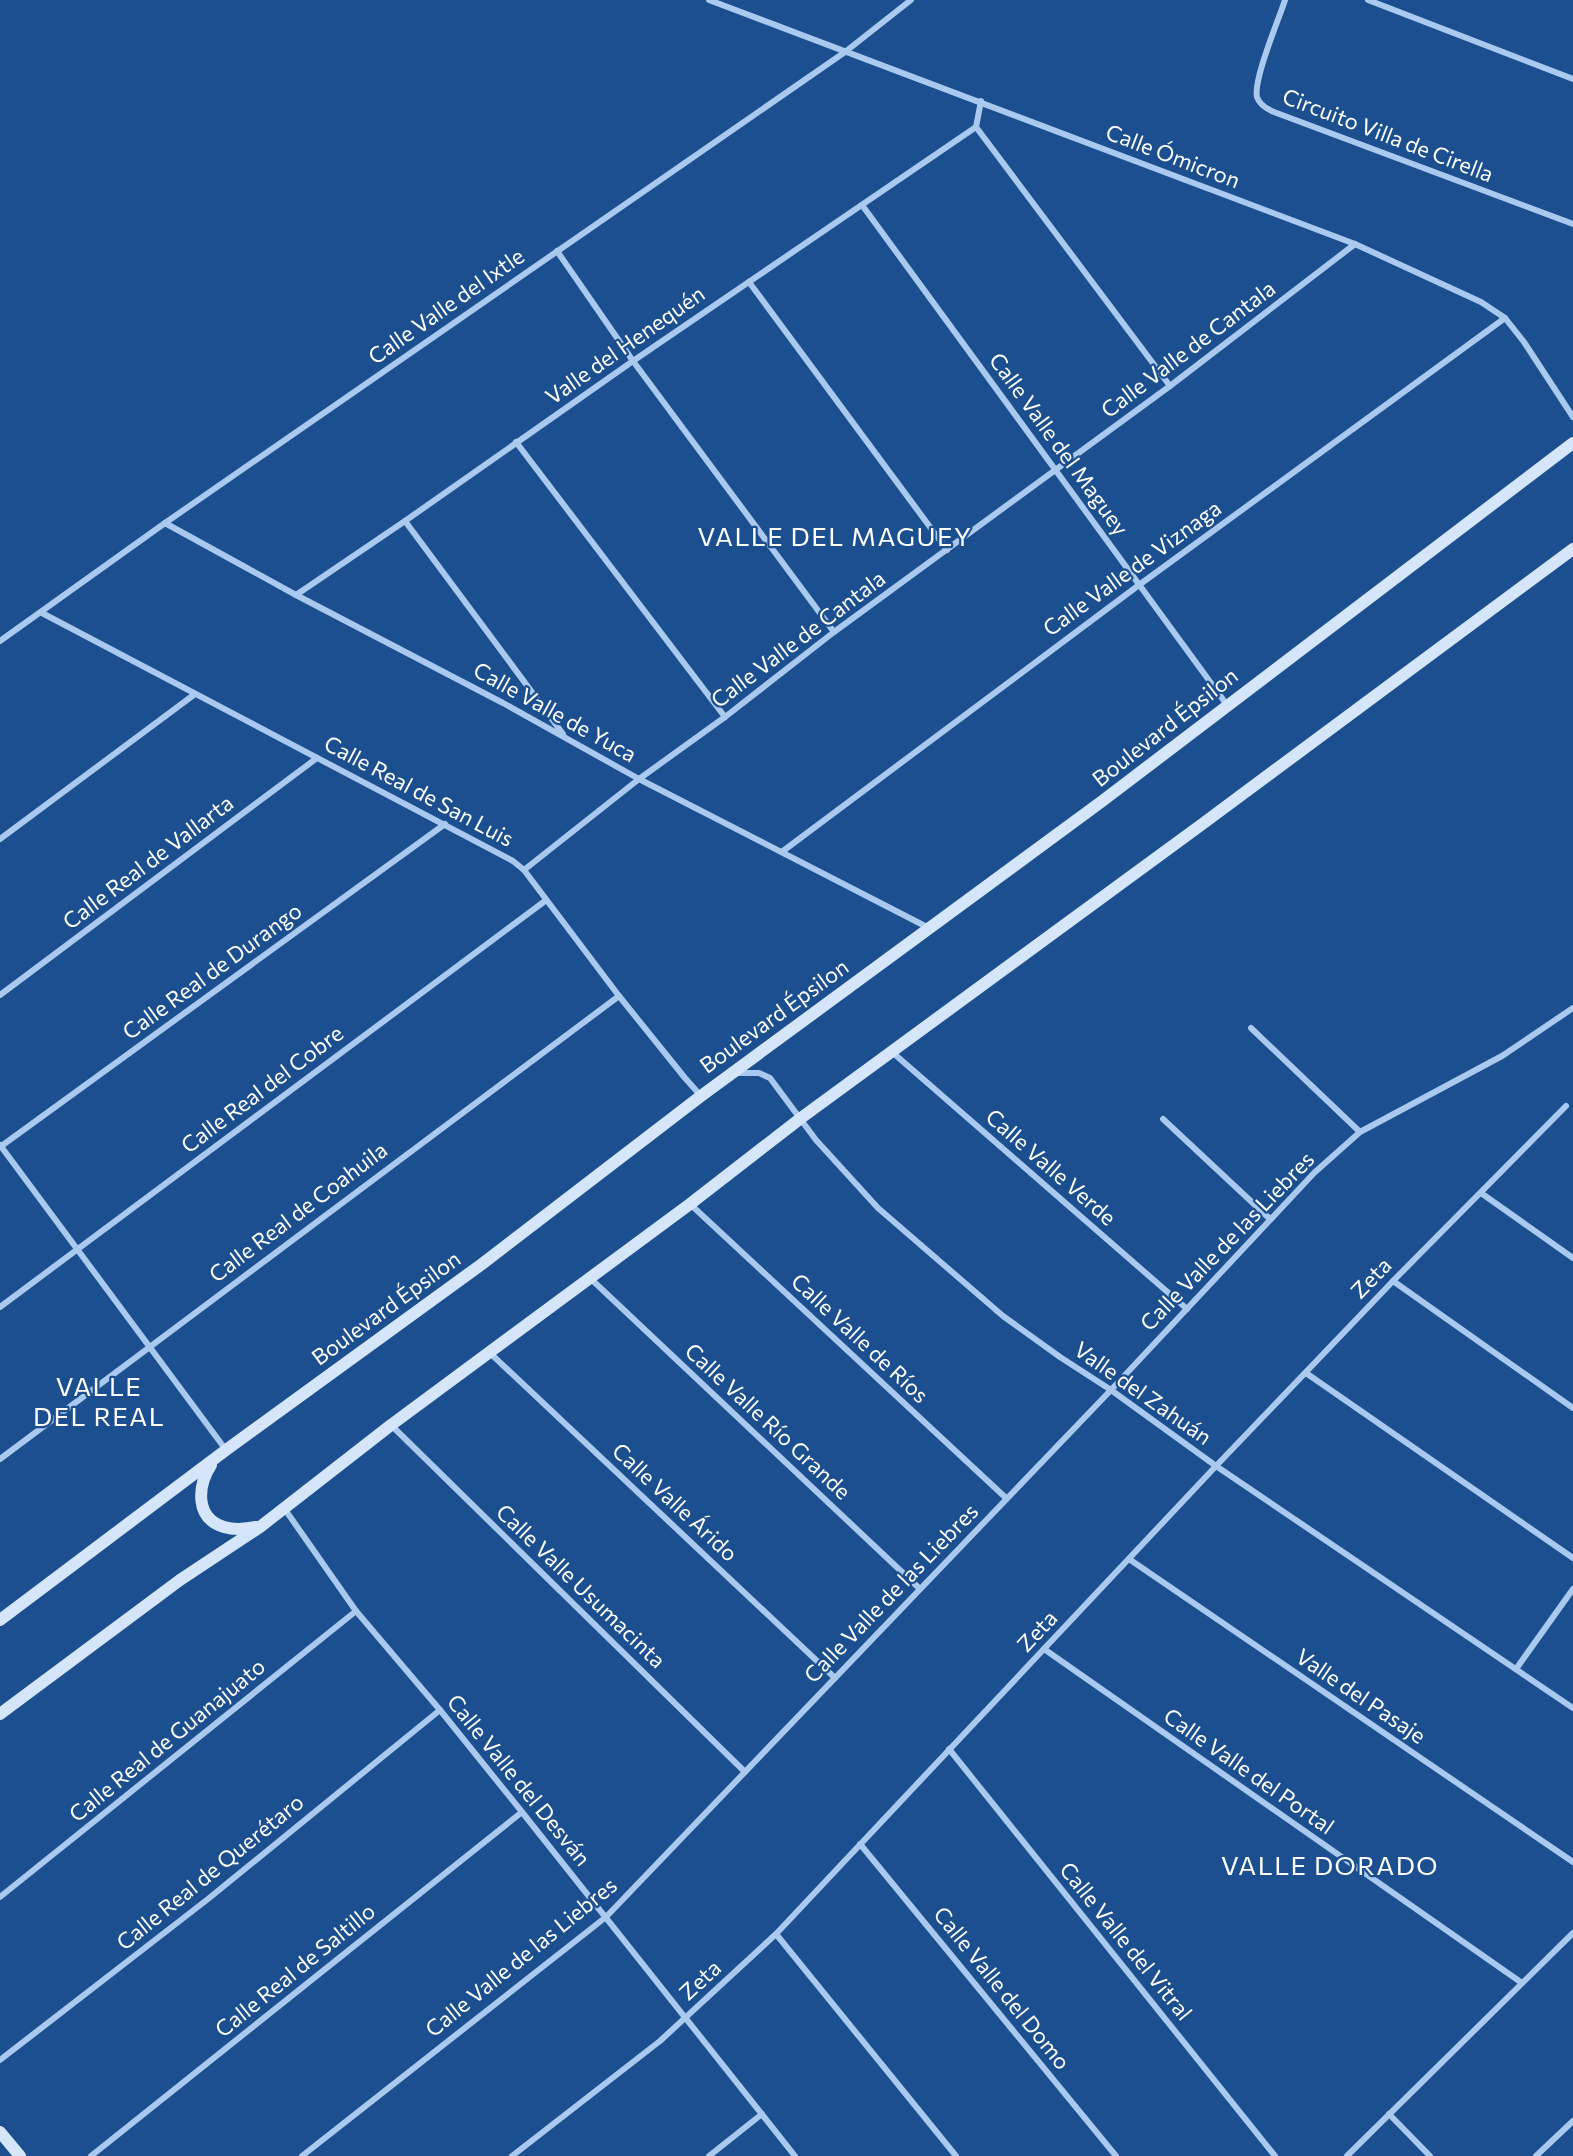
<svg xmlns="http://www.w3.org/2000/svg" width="1573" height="2156" font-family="Commissioner,sans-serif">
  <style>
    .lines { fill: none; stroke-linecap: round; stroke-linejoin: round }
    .street { stroke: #a9c9ee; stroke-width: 6 }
    .secondary { stroke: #d6e6fa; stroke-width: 12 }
    .labels { text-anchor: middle; stroke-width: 4.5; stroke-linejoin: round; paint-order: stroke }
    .street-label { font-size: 22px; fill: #fff; stroke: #1b4f8f }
    .quarter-label { font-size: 26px; letter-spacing: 1.5px; fill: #fff; stroke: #1b4f8f }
  </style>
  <rect width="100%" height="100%" fill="#1b4f8f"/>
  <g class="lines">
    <g class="street">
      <polyline points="709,0 1355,244 1481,302 1505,318 1524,342 1573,417"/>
      <path d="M1285,0C1279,19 1253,80 1257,97C1259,104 1267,109 1274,112L1573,224"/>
      <polyline points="1368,0 1573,79"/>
      <polyline points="981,101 976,127 1170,386"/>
      <polyline points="862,205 1227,705"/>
      <polyline points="557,251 633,361 834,632"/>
      <polyline points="749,282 947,550"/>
      <polyline points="516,442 725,717"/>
      <polyline points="405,521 563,734"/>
      <polyline points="165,523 296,595 503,703 639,779 929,928"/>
      <polyline points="296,595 405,521 633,361 976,127"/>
      <polyline points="42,613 513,861 524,870 619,996 685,1078 701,1096"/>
      <polyline points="0,641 165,523 845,52 911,0"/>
      <polyline points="0,839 195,694"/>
      <polyline points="783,851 1139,585 1505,318"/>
      <polyline points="524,870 639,779 725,717 834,632 1170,386 1355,244"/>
      <polyline points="0,995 317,758"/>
      <polyline points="1251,1028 1360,1132"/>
      <polyline points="892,1052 1187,1309"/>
      <polyline points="736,1073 759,1073 770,1078 816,1140 878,1208 1003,1316 1060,1357 1111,1390 1216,1466 1573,1708"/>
      <polyline points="1163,1119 1270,1219"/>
      <polyline points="0,1145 226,1450"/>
      <polyline points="0,1147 445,824"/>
      <polyline points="1481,1193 1573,1258"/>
      <polyline points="690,1204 1006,1498"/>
      <polyline points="591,1279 920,1589"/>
      <polyline points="1393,1281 1573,1408"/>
      <polyline points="0,1307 545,901"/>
      <polyline points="490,1353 835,1678"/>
      <polyline points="1306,1373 1573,1558"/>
      <polyline points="391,1425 745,1772"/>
      <polyline points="0,1459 619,996"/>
      <polyline points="284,1508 356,1611 440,1710 522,1812 795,2156"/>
      <polyline points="1129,1559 1573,1862"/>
      <polyline points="1044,1649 1522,1983"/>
      <polyline points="1516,1669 1573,1589"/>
      <polyline points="949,1749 1275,2156"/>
      <polyline points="860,1844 1116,2156"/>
      <polyline points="0,1897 356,1611"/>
      <polyline points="776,1934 956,2156"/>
      <polyline points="0,2060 208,1899 440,1710"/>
      <polyline points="1389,2114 1430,2156"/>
      <polyline points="91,2156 522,1812"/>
      <polyline points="302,2156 606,1917 1111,1390 1314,1173 1360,1132 1502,1056 1573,1008"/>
      <polyline points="512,2156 660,2041 776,1934 1216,1466 1393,1281 1566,1106"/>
      <polyline points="709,2156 762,2114"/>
      <polyline points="1347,2156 1573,1933"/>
      <polyline points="1536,2156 1573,2121"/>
    </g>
    <g class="secondary">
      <path d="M211,1465C198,1485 194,1518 224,1527C234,1530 246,1529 256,1527"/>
      <polyline points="0,1620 226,1450 482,1264 701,1096 1101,802 1573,443"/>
      <polyline points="0,1714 180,1580 260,1527 391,1425 690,1204 801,1118 1201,825 1573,549"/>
      <polyline points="0,2132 20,2156"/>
    </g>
  </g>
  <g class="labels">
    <g class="street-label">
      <text transform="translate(1388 135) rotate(21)" y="8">Circuito Villa de Cirella</text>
      <text transform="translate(1173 156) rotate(21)" y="8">Calle Ómicron</text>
      <text transform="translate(446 306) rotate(-35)" y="8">Calle Valle del Ixtle</text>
      <text transform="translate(625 345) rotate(-35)" y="8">Valle del Henequén</text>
      <text transform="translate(1188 349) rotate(-37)" y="8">Calle Valle de Cantala</text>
      <text transform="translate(1059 444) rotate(54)" y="8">Calle Valle del Maguey</text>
      <text transform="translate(1132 568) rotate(-36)" y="8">Calle Valle de Viznaga</text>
      <text transform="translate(798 639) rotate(-37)" y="8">Calle Valle de Cantala</text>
      <text transform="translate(555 712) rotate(29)" y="8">Calle Valle de Yuca</text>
      <text transform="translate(1165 727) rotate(-38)" y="8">Boulevard Épsilon</text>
      <text transform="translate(419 791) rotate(28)" y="8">Calle Real de San Luis</text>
      <text transform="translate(148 862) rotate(-37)" y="8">Calle Real de Vallarta</text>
      <text transform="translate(212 971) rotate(-36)" y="8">Calle Real de Durango</text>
      <text transform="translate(774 1016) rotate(-36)" y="8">Boulevard Épsilon</text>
      <text transform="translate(262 1089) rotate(-37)" y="8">Calle Real del Cobre</text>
      <text transform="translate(1051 1167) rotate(41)" y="8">Calle Valle Verde</text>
      <text transform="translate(298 1212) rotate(-37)" y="8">Calle Real de Coahuila</text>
      <text transform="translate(1227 1241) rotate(-46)" y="8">Calle Valle de las Liebres</text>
      <text transform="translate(1371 1278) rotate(-46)" y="8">Zeta</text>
      <text transform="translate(386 1308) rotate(-36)" y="8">Boulevard Épsilon</text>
      <text transform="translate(860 1338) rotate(43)" y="8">Calle Valle de Ríos</text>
      <text transform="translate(1143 1393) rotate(35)" y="8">Valle del Zahuán</text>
      <text transform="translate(768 1421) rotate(43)" y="8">Calle Valle Río Grande</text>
      <text transform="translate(675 1502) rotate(43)" y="8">Calle Valle Árido</text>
      <text transform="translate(581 1586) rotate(44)" y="8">Calle Valle Usumacinta</text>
      <text transform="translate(891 1593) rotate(-46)" y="8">Calle Valle de las Liebres</text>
      <text transform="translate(1037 1631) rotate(-47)" y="8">Zeta</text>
      <text transform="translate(1361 1696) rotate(34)" y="8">Valle del Pasaje</text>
      <text transform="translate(167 1740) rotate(-39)" y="8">Calle Real de Guanajuato</text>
      <text transform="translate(1249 1771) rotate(35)" y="8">Calle Valle del Portal</text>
      <text transform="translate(519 1780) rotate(51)" y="8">Calle Valle del Desván</text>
      <text transform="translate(210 1872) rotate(-39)" y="8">Calle Real de Querétaro</text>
      <text transform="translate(1126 1941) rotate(51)" y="8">Calle Valle del Vitral</text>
      <text transform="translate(521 1957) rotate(-39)" y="8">Calle Valle de las Liebres</text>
      <text transform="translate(295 1970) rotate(-39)" y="8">Calle Real de Saltillo</text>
      <text transform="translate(700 1980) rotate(-43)" y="8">Zeta</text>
      <text transform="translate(1002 1988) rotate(51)" y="8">Calle Valle del Domo</text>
    </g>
    <g class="quarter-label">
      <text x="835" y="546">VALLE DEL MAGUEY</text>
      <text x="99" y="1396">VALLE<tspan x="99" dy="30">DEL REAL</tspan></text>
      <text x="1330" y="1875">VALLE DORADO</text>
    </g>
  </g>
</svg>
